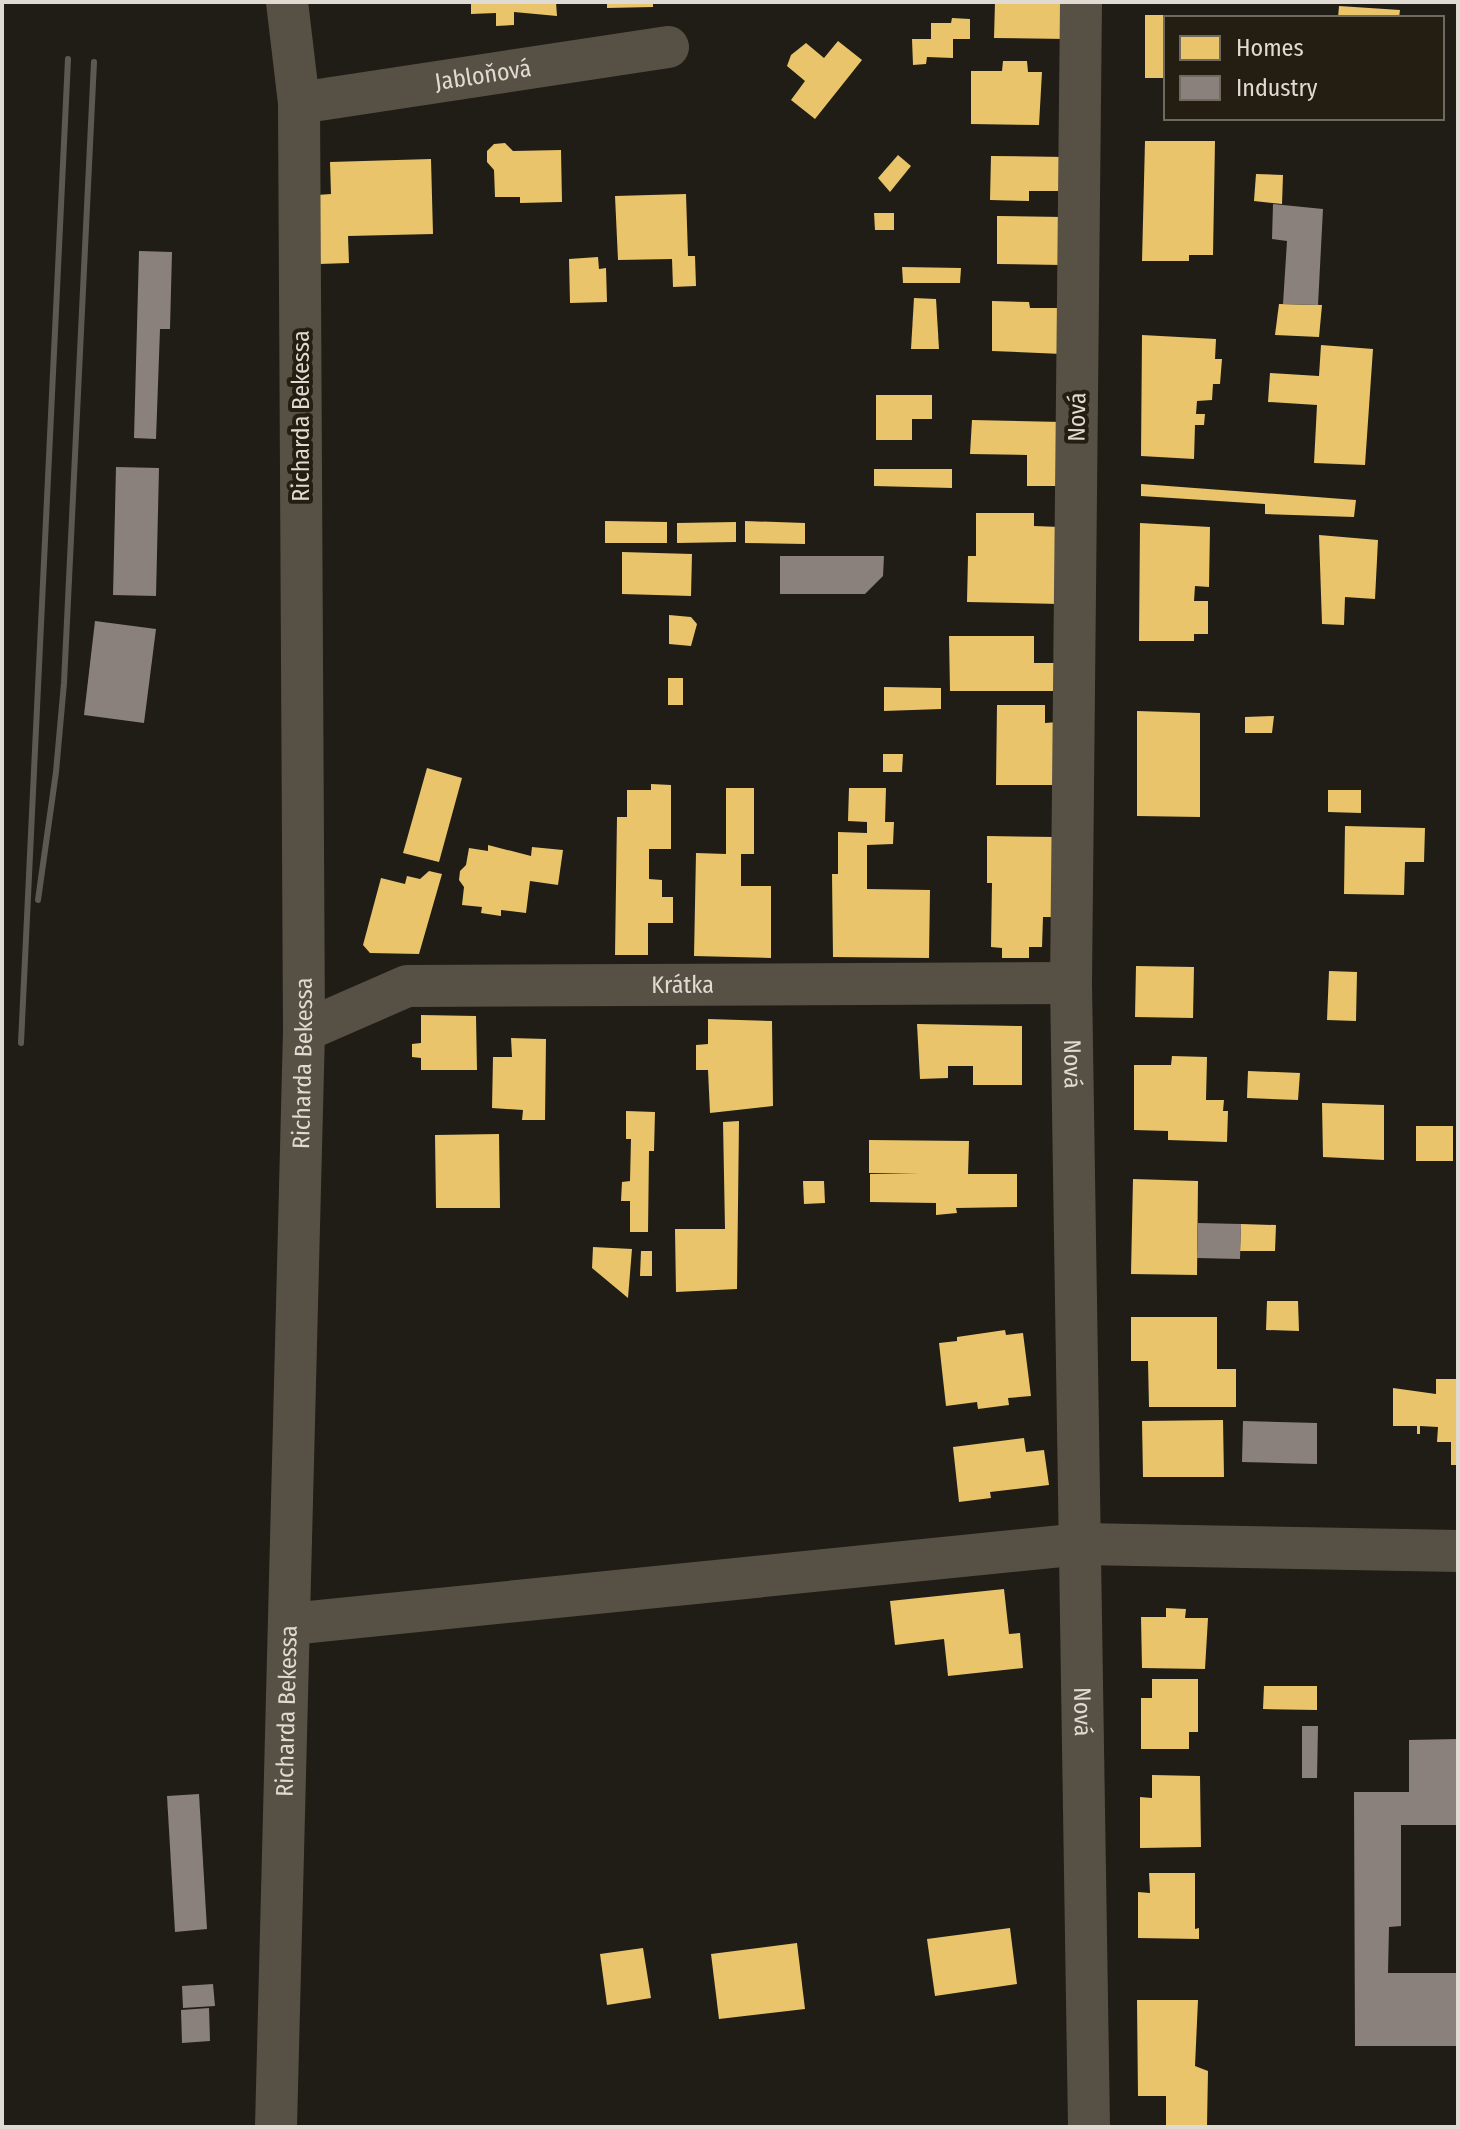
<svg xmlns="http://www.w3.org/2000/svg" width="1460" height="2129" font-family="'Fira Sans Condensed',sans-serif">
  <style>
    .homes { fill: #e9c46a }
    .industry { fill: #8a817c }
    .lines { fill: none; stroke-linecap: round; stroke-linejoin: round }
    .minor { stroke: #575145; stroke-width: 42 }
    .rail { stroke: #5d5950; stroke-width: 6 }
    .labels { text-anchor: middle; stroke-width: 8; stroke-linejoin: round; paint-order: stroke }
    .street-label { font-size: 24px; fill: #dfdbd3; stroke: #241e12 }
  </style>
  <rect width="100%" height="100%" fill="#201d16"/>
  <g class="homes">
    <polygon points="471,2 556,2 557,16 514,12 514,25 496,26 496,13 471,14"/>
    <polygon points="607,2 653,2 653,7 607,8"/>
    <polygon points="995,2 1066,2 1066,39 994,38"/>
    <polygon points="1339,6 1400,10 1399,18 1338,18"/>
    <polygon points="1145,15 1214,15 1214,18 1166,18 1166,78 1145,78"/>
    <polygon points="952,18 970,19 970,39 953,39 953,58 927,57 926,64 913,65 912,39 931,39 931,23 951,23"/>
    <polygon points="838,41 862,60 815,119 791,100 805,81 787,66 791,55 806,43 824,58"/>
    <polygon points="1003,61 1027,61 1028,72 1042,72 1039,125 971,124 971,71 1002,71"/>
    <polygon points="1145,141 1215,141 1213,255 1189,255 1189,261 1142,261"/>
    <polygon points="505,143 513,151 561,150 562,202 520,203 520,197 495,197 494,170 487,162 487,151 494,144"/>
    <polygon points="898,155 911,166 890,192 878,178"/>
    <polygon points="991,156 1065,157 1063,191 1029,191 1029,201 990,200"/>
    <polygon points="431,159 433,234 348,236 349,263 319,264 317,195 331,194 330,162"/>
    <polygon points="1256,174 1283,175 1282,204 1254,201"/>
    <polygon points="686,194 688,256 695,256 696,286 673,287 672,259 618,260 615,196"/>
    <polygon points="874,213 894,213 894,230 875,230"/>
    <polygon points="997,216 1063,217 1062,265 997,264"/>
    <polygon points="598,257 599,269 606,268 607,302 570,303 569,259"/>
    <polygon points="902,267 961,268 960,283 903,283"/>
    <polygon points="914,298 936,299 939,349 911,349"/>
    <polygon points="992,301 1029,302 1030,308 1063,308 1062,354 992,351"/>
    <polygon points="1279,304 1322,305 1319,337 1275,335"/>
    <polygon points="1142,335 1216,339 1215,359 1222,359 1220,384 1213,384 1212,400 1197,401 1196,414 1205,414 1204,425 1195,425 1194,459 1141,456"/>
    <polygon points="1321,345 1373,349 1365,465 1314,463 1317,405 1268,402 1270,373 1319,376"/>
    <polygon points="876,395 932,395 932,419 912,419 912,440 876,440"/>
    <polygon points="972,420 1062,422 1060,486 1027,486 1027,455 970,454"/>
    <polygon points="874,469 952,469 952,488 874,486"/>
    <polygon points="1141,484 1356,500 1354,517 1265,514 1265,504 1141,496"/>
    <polygon points="976,513 1034,513 1034,526 1060,527 1059,604 967,602 968,556 976,556"/>
    <polygon points="605,521 667,522 667,543 605,543"/>
    <polygon points="745,521 805,523 805,544 745,543"/>
    <polygon points="736,522 736,542 677,543 677,523"/>
    <polygon points="1140,523 1210,527 1209,587 1195,586 1194,601 1208,601 1208,634 1194,634 1194,641 1139,641"/>
    <polygon points="1319,535 1378,540 1375,599 1345,597 1344,625 1322,624"/>
    <polygon points="622,552 692,554 691,596 622,594"/>
    <polygon points="669,615 691,617 697,624 691,646 669,644"/>
    <polygon points="949,636 1034,636 1034,663 1055,663 1055,691 950,691"/>
    <rect x="668" y="678" width="15" height="27"/>
    <polygon points="884,687 941,688 941,709 884,711"/>
    <polygon points="997,705 1045,705 1045,723 1058,722 1058,785 996,785"/>
    <polygon points="1137,711 1200,713 1200,817 1137,816"/>
    <polygon points="1274,716 1272,733 1245,733 1245,717"/>
    <polygon points="883,754 903,754 902,772 883,772"/>
    <polygon points="427,768 462,778 439,862 403,853"/>
    <polygon points="651,784 671,785 671,849 649,849 649,879 662,880 662,897 673,897 673,923 648,923 648,955 615,955 617,817 627,817 627,790 651,790"/>
    <polygon points="726,788 754,788 754,854 741,854 741,886 771,886 771,958 694,956 696,853 726,854"/>
    <polygon points="849,788 886,788 885,822 894,822 893,844 867,845 867,889 930,890 929,958 833,957 832,874 838,874 838,832 867,833 867,822 848,821"/>
    <polygon points="1328,790 1361,790 1361,813 1328,812"/>
    <polygon points="1345,826 1425,828 1424,862 1405,862 1404,895 1344,894"/>
    <polygon points="987,836 1054,837 1054,917 1043,917 1042,947 1029,947 1029,958 1002,958 1002,948 991,947 992,883 987,883"/>
    <polygon points="488,845 531,856 532,847 563,850 558,885 530,881 526,913 501,910 501,916 481,913 482,907 462,905 464,887 459,880 460,871 466,865 469,848 488,851"/>
    <polygon points="429,871 442,874 419,954 370,953 363,945 381,878 405,884 407,876 420,879"/>
    <polygon points="1136,966 1194,967 1193,1018 1135,1017"/>
    <polygon points="1329,971 1357,972 1356,1021 1327,1020"/>
    <polygon points="421,1015 476,1016 477,1070 421,1070 421,1058 412,1057 412,1044 421,1043"/>
    <polygon points="708,1019 772,1021 773,1106 710,1113 708,1070 696,1070 696,1045 708,1044"/>
    <polygon points="917,1024 1022,1026 1022,1085 973,1085 973,1066 948,1066 948,1078 920,1079"/>
    <polygon points="511,1038 546,1039 545,1120 522,1120 523,1110 492,1108 493,1057 512,1057"/>
    <polygon points="1172,1056 1207,1057 1206,1100 1224,1100 1223,1111 1228,1111 1227,1142 1168,1140 1168,1131 1134,1130 1134,1065 1171,1065"/>
    <polygon points="1248,1071 1300,1073 1298,1100 1247,1098"/>
    <polygon points="1322,1103 1384,1105 1384,1160 1323,1157"/>
    <polygon points="626,1111 655,1112 654,1151 649,1151 648,1232 630,1232 630,1201 621,1201 622,1182 630,1181 631,1139 626,1139"/>
    <polygon points="739,1121 737,1289 676,1292 675,1229 725,1229 723,1122"/>
    <rect x="1416" y="1126" width="37" height="35"/>
    <polygon points="499,1134 500,1208 436,1208 435,1135"/>
    <polygon points="869,1140 969,1141 968,1174 1017,1174 1017,1207 956,1208 957,1213 936,1215 936,1203 870,1202 870,1174 919,1173 869,1173"/>
    <polygon points="1133,1179 1198,1181 1197,1275 1131,1274"/>
    <polygon points="803,1181 824,1181 825,1203 804,1204"/>
    <polygon points="1241,1224 1276,1225 1275,1251 1240,1251"/>
    <polygon points="593,1247 632,1249 628,1298 592,1268"/>
    <polygon points="641,1251 652,1251 652,1276 640,1276"/>
    <polygon points="1267,1301 1298,1301 1299,1331 1266,1330"/>
    <polygon points="1131,1317 1217,1317 1217,1369 1236,1369 1236,1407 1149,1407 1148,1361 1131,1361"/>
    <polygon points="1005,1330 1006,1335 1023,1333 1031,1396 1008,1398 1009,1405 978,1409 977,1402 946,1406 939,1343 957,1341 957,1337"/>
    <polygon points="1436,1379 1458,1379 1458,1465 1451,1465 1451,1442 1437,1442 1438,1427 1420,1426 1420,1434 1417,1434 1417,1426 1393,1426 1393,1388 1436,1394"/>
    <polygon points="1223,1420 1224,1477 1143,1477 1142,1421"/>
    <polygon points="1024,1438 1026,1452 1044,1450 1049,1485 990,1492 991,1498 959,1502 953,1447"/>
    <polygon points="1004,1589 1009,1634 1020,1633 1023,1668 948,1676 944,1639 895,1645 890,1601"/>
    <polygon points="1166,1608 1186,1609 1185,1618 1208,1618 1205,1669 1142,1668 1141,1617 1166,1617"/>
    <polygon points="1152,1679 1198,1679 1198,1732 1189,1732 1189,1749 1141,1749 1141,1698 1152,1698"/>
    <polygon points="1264,1686 1317,1686 1317,1710 1263,1709"/>
    <polygon points="1152,1775 1200,1776 1201,1847 1140,1848 1140,1797 1152,1798"/>
    <polygon points="1149,1873 1195,1873 1195,1929 1199,1928 1199,1939 1138,1938 1138,1892 1150,1893"/>
    <polygon points="1010,1928 1017,1984 935,1996 927,1939"/>
    <polygon points="797,1943 805,2009 719,2019 711,1954"/>
    <polygon points="643,1948 651,1998 607,2005 600,1954"/>
    <polygon points="1137,2000 1198,2000 1195,2066 1208,2071 1207,2126 1166,2126 1166,2096 1138,2096"/>
  </g>
  <g class="industry">
    <polygon points="1273,204 1323,209 1318,305 1283,304 1287,241 1272,239"/>
    <polygon points="139,251 172,252 170,329 160,329 156,439 134,438"/>
    <polygon points="116,467 159,468 156,596 113,595"/>
    <polygon points="780,556 884,556 883,576 865,594 780,594"/>
    <polygon points="95,621 156,629 144,723 84,715"/>
    <polygon points="1198,1223 1241,1224 1240,1259 1197,1258"/>
    <polygon points="1243,1421 1317,1423 1317,1464 1242,1462"/>
    <polygon points="1302,1726 1318,1726 1317,1778 1302,1778"/>
    <polygon points="1458,1739 1458,1825 1401,1825 1401,1926 1389,1927 1388,1973 1458,1973 1458,2046 1355,2046 1354,1792 1409,1792 1409,1740"/>
    <polygon points="199,1794 207,1929 175,1932 167,1796"/>
    <polygon points="213,1984 215,2006 183,2008 182,1986"/>
    <polygon points="209,2008 210,2041 182,2043 181,2010"/>
  </g>
  <g class="lines">
    <g class="minor">
      <path id="s1" d="M1081,2L1071,983L1089,2127"/>
      <path id="s2" d="M299,103L668,47"/>
      <path id="s3" d="M304,1031L407,986L1071,983"/>
      <polyline points="290,1624 1081,1544 1458,1551"/>
      <path id="s4" d="M276,2127L304,1031L299,103L287,2"/>
    </g>
    <g class="rail">
      <polyline points="38,900 56,772 64,683 94,62"/>
      <polyline points="21,1043 68,59"/>
    </g>
  </g>
  <g class="labels">
    <g class="street-label">
      <text dy="8" stroke="none"><textPath href="#s2" startOffset="186">Jabloňová</textPath></text>
      <text transform="translate(301 416) rotate(-90)" y="8">Richarda Bekessa</text>
      <text transform="translate(1077 417) rotate(-89)" y="8">Nová</text>
      <text dy="8" stroke="none"><textPath href="#s3" startOffset="388">Krátka</textPath></text>
      <text dy="8" stroke="none"><textPath href="#s4" startOffset="1064">Richarda Bekessa</textPath></text>
      <text dy="8" stroke="none"><textPath href="#s1" startOffset="1062">Nová</textPath></text>
      <text dy="8" stroke="none"><textPath href="#s4" startOffset="416">Richarda Bekessa</textPath></text>
      <text dy="8" stroke="none"><textPath href="#s1" startOffset="1710">Nová</textPath></text>
    </g>
  </g>
  <rect width="1460" height="2129" fill="none" stroke="#dfdbd3" stroke-width="8"/>
  <rect x="1164" y="16" width="280" height="104" fill="#241e12" stroke="#6f6a5f" stroke-width="2"/>
  <rect x="1180" y="36" width="40" height="24" fill="#e9c46a" stroke="#6f6a5f" stroke-width="2"/>
  <text x="1236" y="56" font-size="24" fill="#dfdbd3">Homes</text>
  <rect x="1180" y="76" width="40" height="24" fill="#8a817c" stroke="#6f6a5f" stroke-width="2"/>
  <text x="1236" y="96" font-size="24" fill="#dfdbd3">Industry</text>
</svg>
